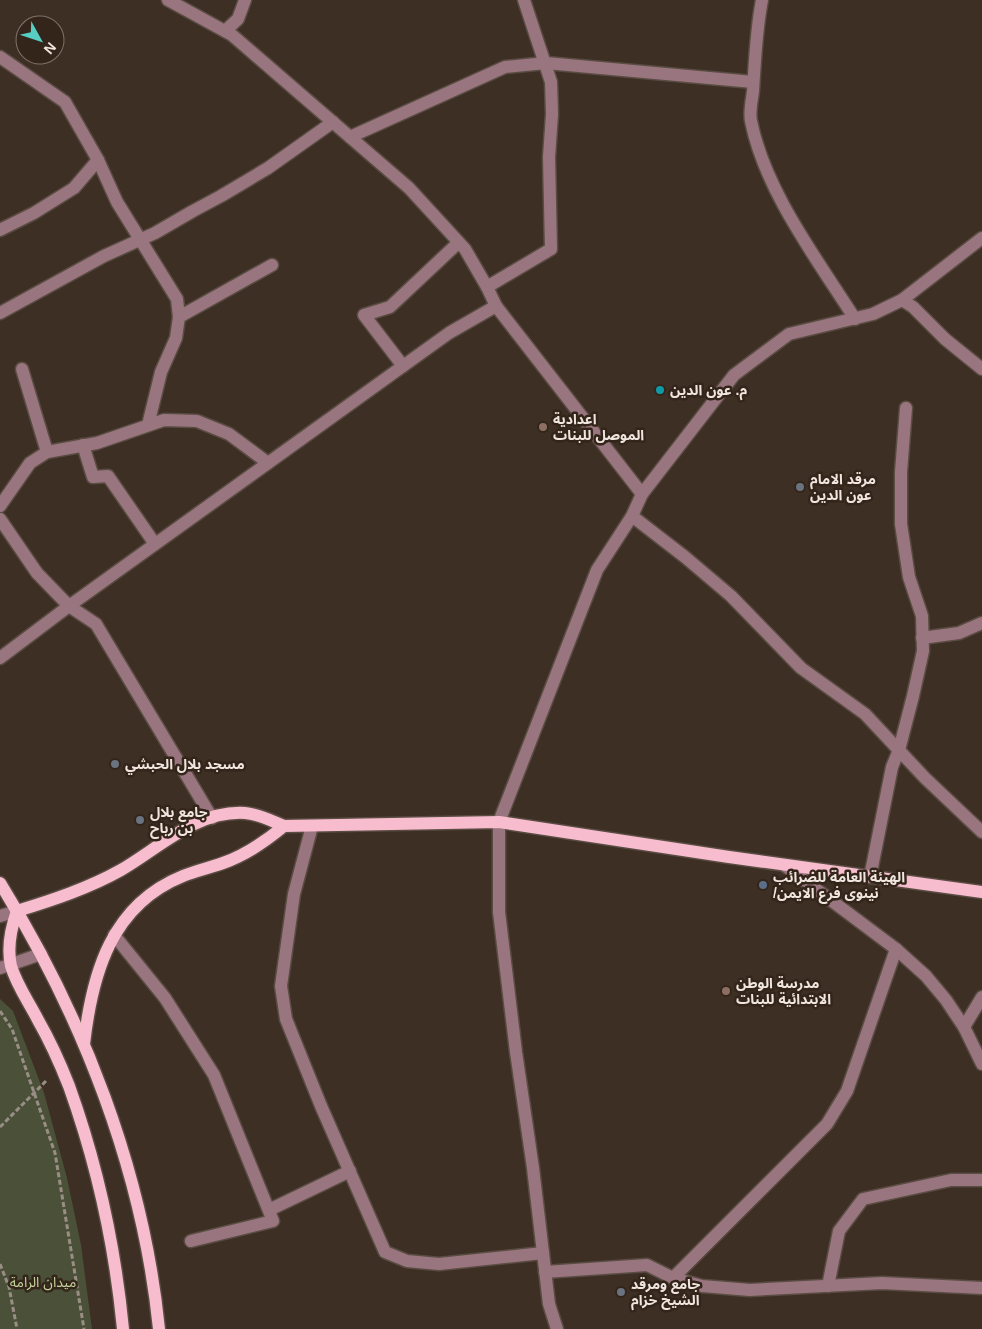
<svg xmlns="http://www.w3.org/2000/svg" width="982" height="1329" font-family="Helvetica,'Noto Sans Arabic',sans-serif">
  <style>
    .green { fill: #4b5139 }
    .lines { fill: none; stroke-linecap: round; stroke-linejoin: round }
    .minor-casing { stroke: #5a4c42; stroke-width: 15 }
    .major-casing { stroke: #5a4c42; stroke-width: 15 }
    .path { stroke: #998e85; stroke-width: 3; stroke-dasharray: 5 2.5; stroke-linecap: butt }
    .minor { stroke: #99757f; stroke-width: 12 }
    .major { stroke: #f7bccd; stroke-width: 12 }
    .culture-dot { fill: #0f9aa8; stroke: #33251a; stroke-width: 2 }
    .education-dot { fill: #8d6e63; stroke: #33251a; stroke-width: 2 }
    .worship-dot { fill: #6b7280; stroke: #33251a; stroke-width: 2 }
    .service-dot { fill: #5c6f8a; stroke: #33251a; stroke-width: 2 }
    .labels { text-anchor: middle; stroke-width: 5; stroke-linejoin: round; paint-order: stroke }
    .poi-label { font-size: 14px; font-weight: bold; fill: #f0e6df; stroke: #33251a; text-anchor: start }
    .park-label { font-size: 14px; fill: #c5d39c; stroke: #33251a }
  </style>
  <rect width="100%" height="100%" fill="#3d2f24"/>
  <polygon class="green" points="0,999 13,1011 44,1093 67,1178 81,1245 92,1329 0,1329"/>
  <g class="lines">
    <g class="minor-casing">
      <g id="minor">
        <path d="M762,0C756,30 755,61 753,91C752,100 749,112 751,121C765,191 817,259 855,319"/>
        <polyline points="225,31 238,19 245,0"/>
        <polyline points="0,57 65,102 98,160 117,202 177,299 179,317"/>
        <polyline points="350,137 505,67 546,63 753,82"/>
        <polyline points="0,230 34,213 74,188 98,160"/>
        <polyline points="487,287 551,249 549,157 552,114 551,82 524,0"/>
        <polyline points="902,300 913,307 945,339 982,369"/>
        <polyline points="496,306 642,494"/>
        <polyline points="0,313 104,256 155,233 193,211 221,196 268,168 333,122"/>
        <polyline points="403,366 364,315 390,307 458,243"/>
        <polyline points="22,369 47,452"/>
        <polyline points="148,425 161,372 176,338 179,317 272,265"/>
        <polyline points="83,445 93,477 108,476 155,544"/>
        <polyline points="0,506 30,463 47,452 97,443 164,420 197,421 229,434 268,463"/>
        <polyline points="632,516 685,557 731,596 801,668 865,714 925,778 982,832"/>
        <polyline points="0,519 37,573 69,606 96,624 212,818"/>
        <polyline points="922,638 959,633 982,623"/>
        <polyline points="0,658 69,606 449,333 496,306 487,287 465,249 409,188 232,35 168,0"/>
        <polyline points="312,826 294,894 281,986 286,1019 321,1106 385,1252 407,1261 439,1264 543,1253"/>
        <polyline points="784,865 896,949 926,976 946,1000 964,1027 982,1064"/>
        <polyline points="870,877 892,767 899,750 913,696 923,651 922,616 909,577 901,524 901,472 906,408"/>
        <polyline points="0,916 17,911"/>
        <polyline points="114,935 165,998 214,1075 273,1221 191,1241"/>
        <polyline points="0,968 41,954"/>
        <polyline points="964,1027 982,997"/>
        <polyline points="269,1210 350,1171"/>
        <polyline points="545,1272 647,1265 673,1278 702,1286 750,1290 882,1283 982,1288"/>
        <polyline points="673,1278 827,1124 847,1091 896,949"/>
        <polyline points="828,1286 839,1231 863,1199 951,1180 982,1180"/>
        <polyline points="557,1329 549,1304 533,1168 516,1052 499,912 499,822 597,570 632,516 642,494 734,375 789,334 873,314 902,300 982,238"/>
      </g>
    </g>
    <g class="major-casing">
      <g id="major">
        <path d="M0,883C83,1017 143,1171 159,1329"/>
        <path d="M17,911C53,900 89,888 121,870C159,848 197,810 245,813C259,814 272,821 284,826L499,822L729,857L982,892"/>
        <path d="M17,911C11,928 7,948 11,966C17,986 29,1002 38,1020C50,1041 60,1063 69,1086C97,1164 115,1246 123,1329"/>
        <path d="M84,1044C92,974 111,905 183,876C195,871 209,868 223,863C246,855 266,841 284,826"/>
      </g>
    </g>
    <g class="path">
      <polyline points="0,1011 12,1029 55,1153 84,1329"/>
      <polyline points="0,1127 47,1080"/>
      <polyline points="0,1264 9,1287 17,1329"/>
    </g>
    <use href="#minor" class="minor"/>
    <use href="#major" class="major"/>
  </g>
  <circle class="culture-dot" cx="660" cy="390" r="5"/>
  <g class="education-dot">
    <circle cx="543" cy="427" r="5"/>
    <circle cx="726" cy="991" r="5"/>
  </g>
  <g class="worship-dot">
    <circle cx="800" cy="487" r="5"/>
    <circle cx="115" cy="764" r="5"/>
    <circle cx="140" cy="820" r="5"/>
    <circle cx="621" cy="1292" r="5"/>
  </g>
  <circle class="service-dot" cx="763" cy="885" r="5"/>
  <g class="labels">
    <g class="poi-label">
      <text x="670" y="395">م. عون الدين</text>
      <text x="553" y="424">اعدادية<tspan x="553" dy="16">الموصل للبنات</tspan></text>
      <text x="810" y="484">مرقد الامام<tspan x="810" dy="16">عون الدين</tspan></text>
      <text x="125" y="769">مسجد بلال الحبشي</text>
      <text x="150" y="817">جامع بلال<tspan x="150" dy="16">بن رباح</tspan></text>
      <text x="773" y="882">الهيئة العامة للضرائب<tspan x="773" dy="16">/نينوى فرع الايمن</tspan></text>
      <text x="736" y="988">مدرسة الوطن<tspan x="736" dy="16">الابتدائية للبنات</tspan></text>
      <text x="631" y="1289">جامع ومرقد<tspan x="631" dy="16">الشيخ خزام</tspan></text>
    </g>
    <g class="park-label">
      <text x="43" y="1287">ميدان الرامة</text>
    </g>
  </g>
  <g transform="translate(40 40) rotate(130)"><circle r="24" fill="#33251a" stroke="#7f7269"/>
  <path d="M0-4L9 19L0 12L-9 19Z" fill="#56cec4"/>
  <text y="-8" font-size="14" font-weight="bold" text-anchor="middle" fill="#f0e6df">N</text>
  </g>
</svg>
